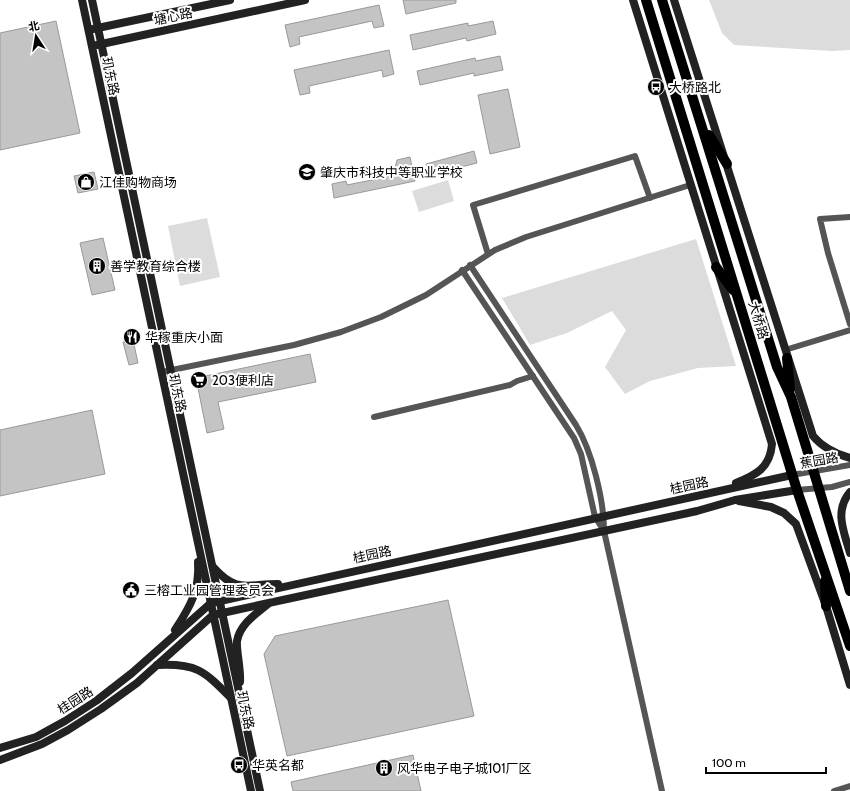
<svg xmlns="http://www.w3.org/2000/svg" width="850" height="791" font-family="Cabin,'Noto Sans SC',sans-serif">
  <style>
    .green { fill: #dcdcdc }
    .building { fill: #c4c4c4; stroke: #999 }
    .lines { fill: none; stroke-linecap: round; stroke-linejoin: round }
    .street { stroke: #555; stroke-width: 6 }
    .secondary { stroke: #222; stroke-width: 8 }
    .primary { stroke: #000; stroke-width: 10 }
    .labels { text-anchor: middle; stroke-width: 4; stroke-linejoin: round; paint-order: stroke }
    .street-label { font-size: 13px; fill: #000; stroke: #fff }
    .poi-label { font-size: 13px; fill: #000; stroke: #fff; text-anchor: start }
  </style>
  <rect width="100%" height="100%" fill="#fff"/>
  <g class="green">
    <polygon points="709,0 850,0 850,50 832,51 734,45 722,33"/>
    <polygon points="448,180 454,201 419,212 412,191"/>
    <polygon points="207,218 220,277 180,286 168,226"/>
    <polygon points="696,239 736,366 698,368 650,381 625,394 605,367 626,330 612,311 567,333 530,345 502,298"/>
  </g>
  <g class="building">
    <polygon points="403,0 456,0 456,3 406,14"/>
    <polygon points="379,5 384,26 374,28 372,21 299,37 300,44 290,47 285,25"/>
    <polygon points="56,21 80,133 0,150 0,33"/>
    <polygon points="493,21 496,34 467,41 466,38 413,50 410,35 468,23 468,26"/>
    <polygon points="389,50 394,74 383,77 382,70 309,86 310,93 300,95 294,70"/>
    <polygon points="500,56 503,70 474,76 474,73 420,85 417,71 475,58 476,61"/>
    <polygon points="508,89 520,147 490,154 478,95"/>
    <polygon points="474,151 477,163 453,169 453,171 429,176 426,164"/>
    <polygon points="410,157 415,181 334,198 332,184 346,181 347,185 391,176 394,172 397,160"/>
    <polygon points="94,172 98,189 78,193 74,176"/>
    <polygon points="103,238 115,290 92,295 80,243"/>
    <polygon points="133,340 138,363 129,365 123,342"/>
    <polygon points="310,354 316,382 218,402 224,429 207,433 196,378"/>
    <polygon points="92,410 105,474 0,496 0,430"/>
    <polygon points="448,600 474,716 287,756 264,654 275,636"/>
    <polygon points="413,755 421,791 293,791 291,782"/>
  </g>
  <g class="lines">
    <g class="street">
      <polyline points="850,217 820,219 828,253 850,324"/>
      <polyline points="488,254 473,205 635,156 650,198"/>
      <path d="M470,265L576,425C592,451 604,500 604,531L662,791"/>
      <polyline points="462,270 574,438 581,454 595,517 604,531"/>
      <polyline points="785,350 850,330"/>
      <polyline points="162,372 294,345 341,332 381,317 426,295 495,250 526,237 690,185"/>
      <polyline points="374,417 510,385 517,381 533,376"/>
      <polyline points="792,475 850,465"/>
      <polyline points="797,490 832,487 850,482"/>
      <polyline points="834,791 850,786"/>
    </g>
    <g class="secondary">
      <polyline points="82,0 251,791"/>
      <polyline points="92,0 260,791"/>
      <path d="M633,0L772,444C770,468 756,475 736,483"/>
      <path d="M674,0L813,436C823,448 836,454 850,458"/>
      <polyline points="93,29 230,0"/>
      <polyline points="97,45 305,0"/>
      <path d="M850,492C834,511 844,532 850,553"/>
      <polyline points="739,501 771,507 784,513 796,524 826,606 850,685"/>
      <path d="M213,567C237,594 247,584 278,584"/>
      <path d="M175,630C190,607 200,590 198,562"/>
      <path d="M157,665C197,663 204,671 231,698"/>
      <path d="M240,682C241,669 236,650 237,641C240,624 256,614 268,604"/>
      <polyline points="0,748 36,737 65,721 96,701 132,673 211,603 792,475"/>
      <polyline points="0,760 42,744 68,730 101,709 137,683 213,615 697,511 735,500 797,490"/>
    </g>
    <g class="primary">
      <polyline points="646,0 797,490 850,646"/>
      <polyline points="662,0 777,367 791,397 850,591"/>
      <polyline points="709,135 727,164"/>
      <polyline points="716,267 733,290"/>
      <polyline points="787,358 790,389"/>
      <polyline points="825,581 826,606"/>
    </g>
  </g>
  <defs>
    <g id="bus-disc" transform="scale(0.9)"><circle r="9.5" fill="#000" stroke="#fff"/><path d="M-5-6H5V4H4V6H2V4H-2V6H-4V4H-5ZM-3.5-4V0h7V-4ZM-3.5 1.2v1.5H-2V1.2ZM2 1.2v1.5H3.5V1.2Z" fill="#fff"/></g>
    <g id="school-disc" transform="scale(0.9)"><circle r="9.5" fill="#000" stroke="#fff"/><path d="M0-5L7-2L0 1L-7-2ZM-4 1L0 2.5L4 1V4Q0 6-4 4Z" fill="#fff"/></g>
    <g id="shop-disc" transform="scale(0.9)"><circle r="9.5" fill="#000" stroke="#fff"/><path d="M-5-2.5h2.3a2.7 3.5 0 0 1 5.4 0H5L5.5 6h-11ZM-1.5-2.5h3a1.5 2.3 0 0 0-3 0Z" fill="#fff"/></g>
    <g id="building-disc" transform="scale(0.9)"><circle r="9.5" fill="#000" stroke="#fff"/><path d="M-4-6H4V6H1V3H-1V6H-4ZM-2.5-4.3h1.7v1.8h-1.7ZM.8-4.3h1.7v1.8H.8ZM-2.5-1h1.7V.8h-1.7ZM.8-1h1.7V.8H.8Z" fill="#fff"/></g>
    <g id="restaurant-disc" transform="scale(0.9)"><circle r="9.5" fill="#000" stroke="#fff"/><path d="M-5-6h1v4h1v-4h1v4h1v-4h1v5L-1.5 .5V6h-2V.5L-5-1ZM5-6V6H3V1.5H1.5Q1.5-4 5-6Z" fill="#fff"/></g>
    <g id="supermarket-disc" transform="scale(0.9)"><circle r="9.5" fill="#000" stroke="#fff"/><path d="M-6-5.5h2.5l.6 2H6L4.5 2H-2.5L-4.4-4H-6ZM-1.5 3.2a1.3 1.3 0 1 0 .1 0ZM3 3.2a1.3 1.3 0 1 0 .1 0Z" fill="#fff"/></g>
    <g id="civic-disc" transform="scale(0.9)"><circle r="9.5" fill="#000" stroke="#fff"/><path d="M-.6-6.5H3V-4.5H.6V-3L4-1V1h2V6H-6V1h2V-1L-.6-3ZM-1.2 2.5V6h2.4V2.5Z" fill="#fff"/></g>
  </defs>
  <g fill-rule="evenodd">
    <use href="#bus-disc" x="656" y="87"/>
    <use href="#school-disc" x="307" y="172"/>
    <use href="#shop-disc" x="86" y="182"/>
    <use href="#building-disc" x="97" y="266"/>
    <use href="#restaurant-disc" x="132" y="337"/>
    <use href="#supermarket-disc" x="199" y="380"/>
    <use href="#civic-disc" x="131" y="590"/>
    <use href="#bus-disc" x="239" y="765"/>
    <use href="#building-disc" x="384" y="768"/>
  </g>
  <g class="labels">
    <g class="street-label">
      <text transform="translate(173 16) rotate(-12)" y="5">塘心路</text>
      <text transform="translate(111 76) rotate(78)" y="5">玑东路</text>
      <text transform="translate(759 320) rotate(73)" y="5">大桥路</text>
      <text transform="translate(178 393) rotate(78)" y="5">玑东路</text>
      <text transform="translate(819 460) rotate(-10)" y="5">蕉园路</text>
      <text transform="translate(689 485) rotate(-12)" y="5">桂园路</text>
      <text transform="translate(372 554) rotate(-12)" y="5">桂园路</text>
      <text transform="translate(75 700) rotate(-33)" y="5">桂园路</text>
      <text transform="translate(246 710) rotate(78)" y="5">玑东路</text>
    </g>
    <g class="poi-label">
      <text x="669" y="92">大桥路北</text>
      <text x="320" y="177">肇庆市科技中等职业学校</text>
      <text x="99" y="187">江佳购物商场</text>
      <text x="110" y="271">善学教育综合楼</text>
      <text x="145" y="342">华稼重庆小面</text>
      <text x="212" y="385">203便利店</text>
      <text x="144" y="595">三榕工业园管理委员会</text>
      <text x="252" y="770">华英名都</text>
      <text x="397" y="773">风华电子电子城101厂区</text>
    </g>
  </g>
  <g transform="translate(36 36) rotate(348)" stroke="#ffffff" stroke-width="3" paint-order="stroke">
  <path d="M0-3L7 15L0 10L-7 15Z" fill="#000000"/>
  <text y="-6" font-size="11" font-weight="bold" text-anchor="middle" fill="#000000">北</text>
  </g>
  <path d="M706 767v6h120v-6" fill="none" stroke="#000000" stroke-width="2"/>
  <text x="712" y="767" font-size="12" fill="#000000" stroke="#ffffff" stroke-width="3" paint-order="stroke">100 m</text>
</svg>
